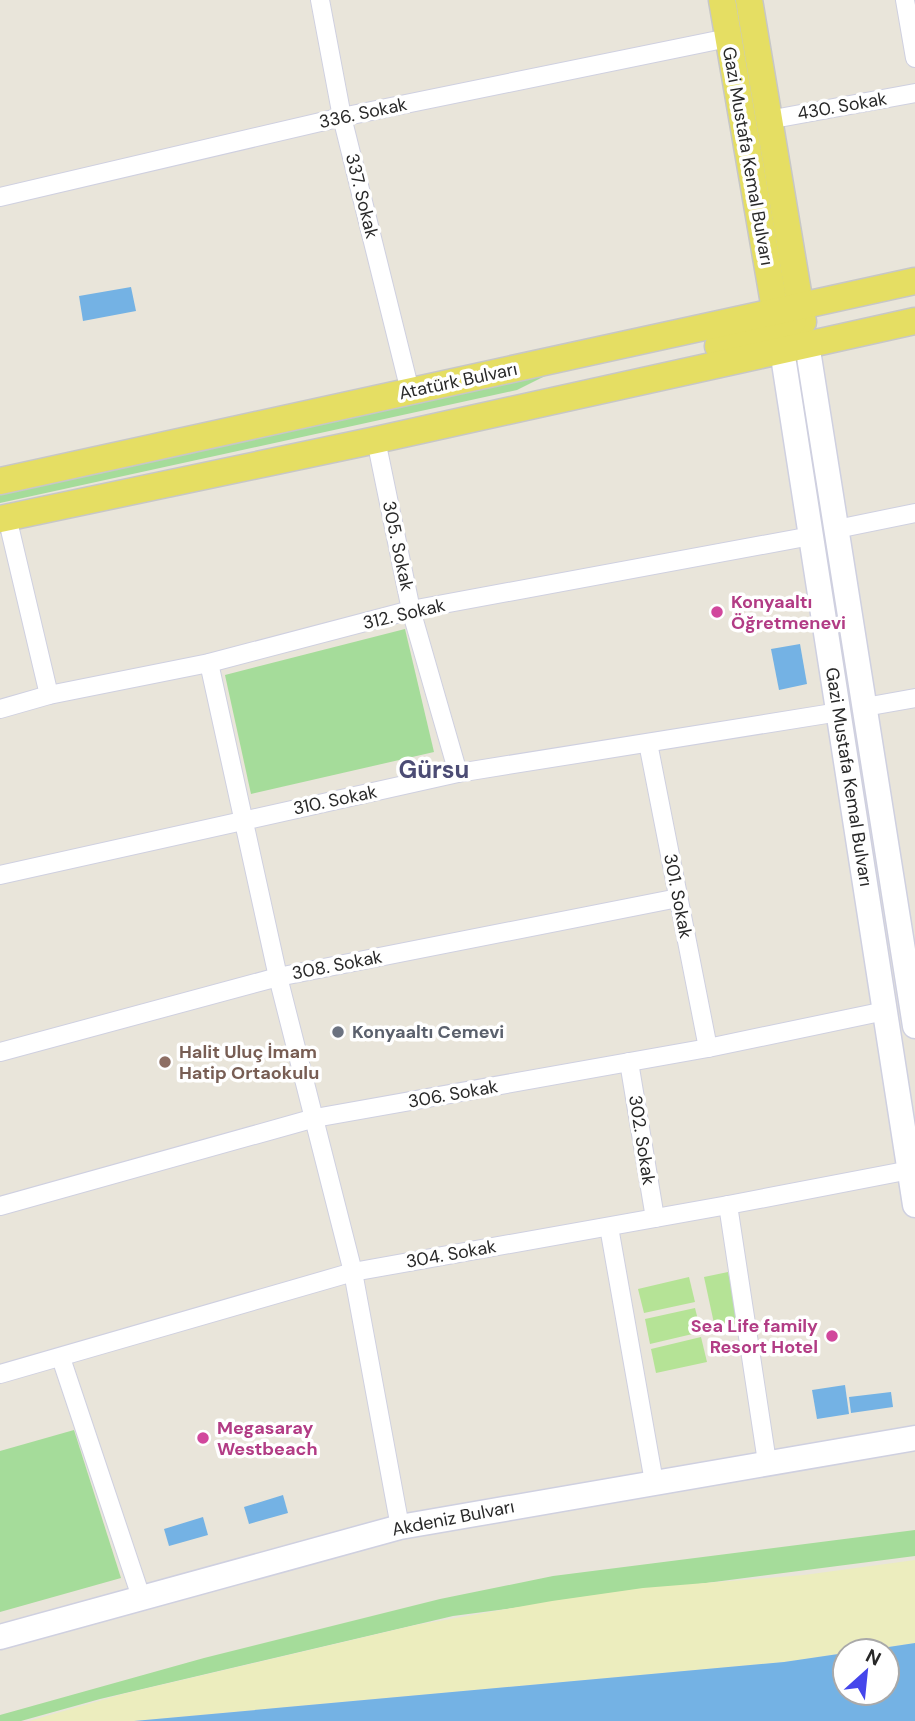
<svg xmlns="http://www.w3.org/2000/svg" width="915" height="1721" font-family="'DM Sans',sans-serif">
  <style>
    .green { fill: #a5dc9a }
    .sand { fill: #ecedbe }
    .pitch { fill: #b5e396 }
    .water { fill: #74b2e4 }
    .lines { fill: none; stroke-linecap: round; stroke-linejoin: round }
    .street-casing { stroke: #cfd0e0; stroke-width: 20 }
    .secondary-casing { stroke: #cfd0e0; stroke-width: 27 }
    .primary-casing { stroke: #c7c7c7; stroke-width: 29 }
    .street { stroke: #fff; stroke-width: 18 }
    .secondary { stroke: #fff; stroke-width: 24 }
    .primary { stroke: #e5de63; stroke-width: 26 }
    .hotel-dot { fill: #d1479c; stroke: #fff; stroke-width: 2.5 }
    .worship-dot { fill: #6b7280; stroke: #fff; stroke-width: 2.5 }
    .education-dot { fill: #8d6e63; stroke: #fff; stroke-width: 2.5 }
    .labels { text-anchor: middle; stroke-width: 7; stroke-linejoin: round; paint-order: stroke }
    .street-label { font-size: 18px; fill: #282828; stroke: #fff }
    .hotel-label { font-size: 18px; font-weight: bold; fill: #b23c85; stroke: #fff; text-anchor: start }
    .worship-label { font-size: 18px; font-weight: bold; fill: #5b616d; stroke: #fff; text-anchor: start }
    .education-label { font-size: 18px; font-weight: bold; fill: #785e54; stroke: #fff; text-anchor: start }
    .district-label { font-size: 24px; font-weight: bold; fill: #4c4c74; stroke: #fff }
  </style>
  <rect width="100%" height="100%" fill="#e9e5da"/>
  <g class="green">
    <polygon points="557,370 517,390 0,503 0,489"/>
    <polygon points="405,629 434,752 251,794 225,675"/>
    <polygon points="74,1430 121,1578 0,1612 0,1451"/>
    <polygon points="915,1530 915,1556 453,1616 100,1699 21,1721 0,1721 0,1715 204,1658 440,1599 553,1576"/>
  </g>
  <polygon class="sand" points="915,1560 915,1643 862,1651 845,1651 845,1653 784,1662 134,1721 29,1721 123,1694 416,1625 552,1601 643,1588 804,1575"/>
  <g class="pitch">
    <polygon points="728,1272 740,1323 715,1328 704,1277"/>
    <polygon points="689,1277 695,1302 644,1313 638,1289"/>
    <polygon points="695,1308 701,1332 650,1344 645,1319"/>
    <polygon points="701,1337 707,1362 656,1373 651,1349"/>
  </g>
  <g class="water">
    <polygon points="131,287 136,311 83,321 79,296"/>
    <polygon points="800,644 807,684 779,690 771,649"/>
    <polygon points="845,1385 849,1414 817,1419 812,1390"/>
    <polygon points="891,1392 893,1407 851,1413 849,1397"/>
    <polygon points="283,1495 288,1513 249,1524 244,1507"/>
    <polygon points="203,1517 208,1535 169,1546 164,1529"/>
    <polygon points="915,1643 915,1721 134,1721 784,1662 845,1653 845,1693 887,1693 887,1651 862,1651"/>
  </g>
  <g class="lines">
    <g class="street-casing">
      <g id="street">
        <polyline points="320,0 342,117 410,391"/>
        <polyline points="905,0 915,58"/>
        <polyline points="768,120 915,93"/>
        <polyline points="0,197 342,117 728,38"/>
        <polyline points="376,440 411,610 458,773"/>
        <polyline points="7,517 49,695"/>
        <polyline points="837,529 915,513"/>
        <polyline points="209,663 278,977 353,1272 400,1527"/>
        <polyline points="865,707 915,698"/>
        <polyline points="0,709 49,695 209,663 411,610 811,536"/>
        <polyline points="648,743 708,1048"/>
        <polyline points="0,875 458,773 839,712"/>
        <polyline points="0,1052 278,977 678,898"/>
        <polyline points="629,1062 655,1218"/>
        <polyline points="728,1205 767,1462"/>
        <polyline points="0,1206 315,1118 708,1048 885,1011"/>
        <polyline points="609,1227 654,1482"/>
        <polyline points="61,1358 141,1597"/>
        <polyline points="0,1374 353,1272 728,1205 910,1170"/>
      </g>
    </g>
    <g class="secondary-casing">
      <g id="secondary">
        <polyline points="807,344 915,1026"/>
        <polyline points="782,350 915,1205"/>
        <polyline points="0,1637 400,1527 915,1438"/>
      </g>
    </g>
    <g class="primary-casing">
      <g id="primary">
        <polyline points="722,0 778,327"/>
        <polyline points="749,0 803,322"/>
        <polyline points="718,346 778,331 787,327 793,321"/>
        <polyline points="0,481 915,281"/>
        <polyline points="0,519 376,440 915,321"/>
      </g>
    </g>
    <use href="#street" class="street"/>
    <use href="#secondary" class="secondary"/>
    <use href="#primary" class="primary"/>
  </g>
  <g class="hotel-dot">
    <circle cx="717" cy="612" r="7"/>
    <circle cx="832" cy="1336" r="7"/>
    <circle cx="203" cy="1438" r="7"/>
  </g>
  <circle class="worship-dot" cx="338" cy="1032" r="7"/>
  <circle class="education-dot" cx="165" cy="1062" r="7"/>
  <g class="labels">
    <g class="street-label">
      <text transform="translate(842 106) rotate(-10)" y="6">430. Sokak</text>
      <text transform="translate(363 113) rotate(-12)" y="6">336. Sokak</text>
      <text transform="translate(748 156) rotate(80)" y="6">Gazi Mustafa Kemal Bulvarı</text>
      <text transform="translate(362 196) rotate(76)" y="6">337. Sokak</text>
      <text transform="translate(458 381) rotate(-12)" y="6">Atatürk Bulvarı</text>
      <text transform="translate(398 546) rotate(78)" y="6">305. Sokak</text>
      <text transform="translate(404 614) rotate(-13)" y="6">312. Sokak</text>
      <text transform="translate(849 777) rotate(81)" y="6">Gazi Mustafa Kemal Bulvarı</text>
      <text transform="translate(335 800) rotate(-12)" y="6">310. Sokak</text>
      <text transform="translate(678 896) rotate(79)" y="6">301. Sokak</text>
      <text transform="translate(337 965) rotate(-11)" y="6">308. Sokak</text>
      <text transform="translate(453 1094) rotate(-10)" y="6">306. Sokak</text>
      <text transform="translate(642 1140) rotate(81)" y="6">302. Sokak</text>
      <text transform="translate(451 1254) rotate(-10)" y="6">304. Sokak</text>
      <text transform="translate(453 1518) rotate(-11)" y="6">Akdeniz Bulvarı</text>
    </g>
    <g class="hotel-label">
      <text x="731" y="608">Konyaaltı<tspan x="731" dy="21">Öğretmenevi</tspan></text>
      <text x="818" y="1332" text-anchor="end">Sea Life family<tspan x="818" dy="21">Resort Hotel</tspan></text>
      <text x="217" y="1434">Megasaray<tspan x="217" dy="21">Westbeach</tspan></text>
    </g>
    <g class="worship-label">
      <text x="352" y="1038">Konyaaltı Cemevi</text>
    </g>
    <g class="education-label">
      <text x="179" y="1058">Halit Uluç İmam<tspan x="179" dy="21">Hatip Ortaokulu</tspan></text>
    </g>
    <g class="district-label">
      <text x="434" y="778">Gürsu</text>
    </g>
  </g>
  <g transform="translate(866 1672) rotate(27)"><circle r="33" fill="#ffffff" stroke="#a9a9a9" stroke-width="2"/>
  <path d="M0-5L12 26L0 18L-12 26Z" fill="#4546eb"/>
  <text y="-10" font-size="19" font-weight="bold" text-anchor="middle" fill="#282828">N</text>
  </g>
</svg>
